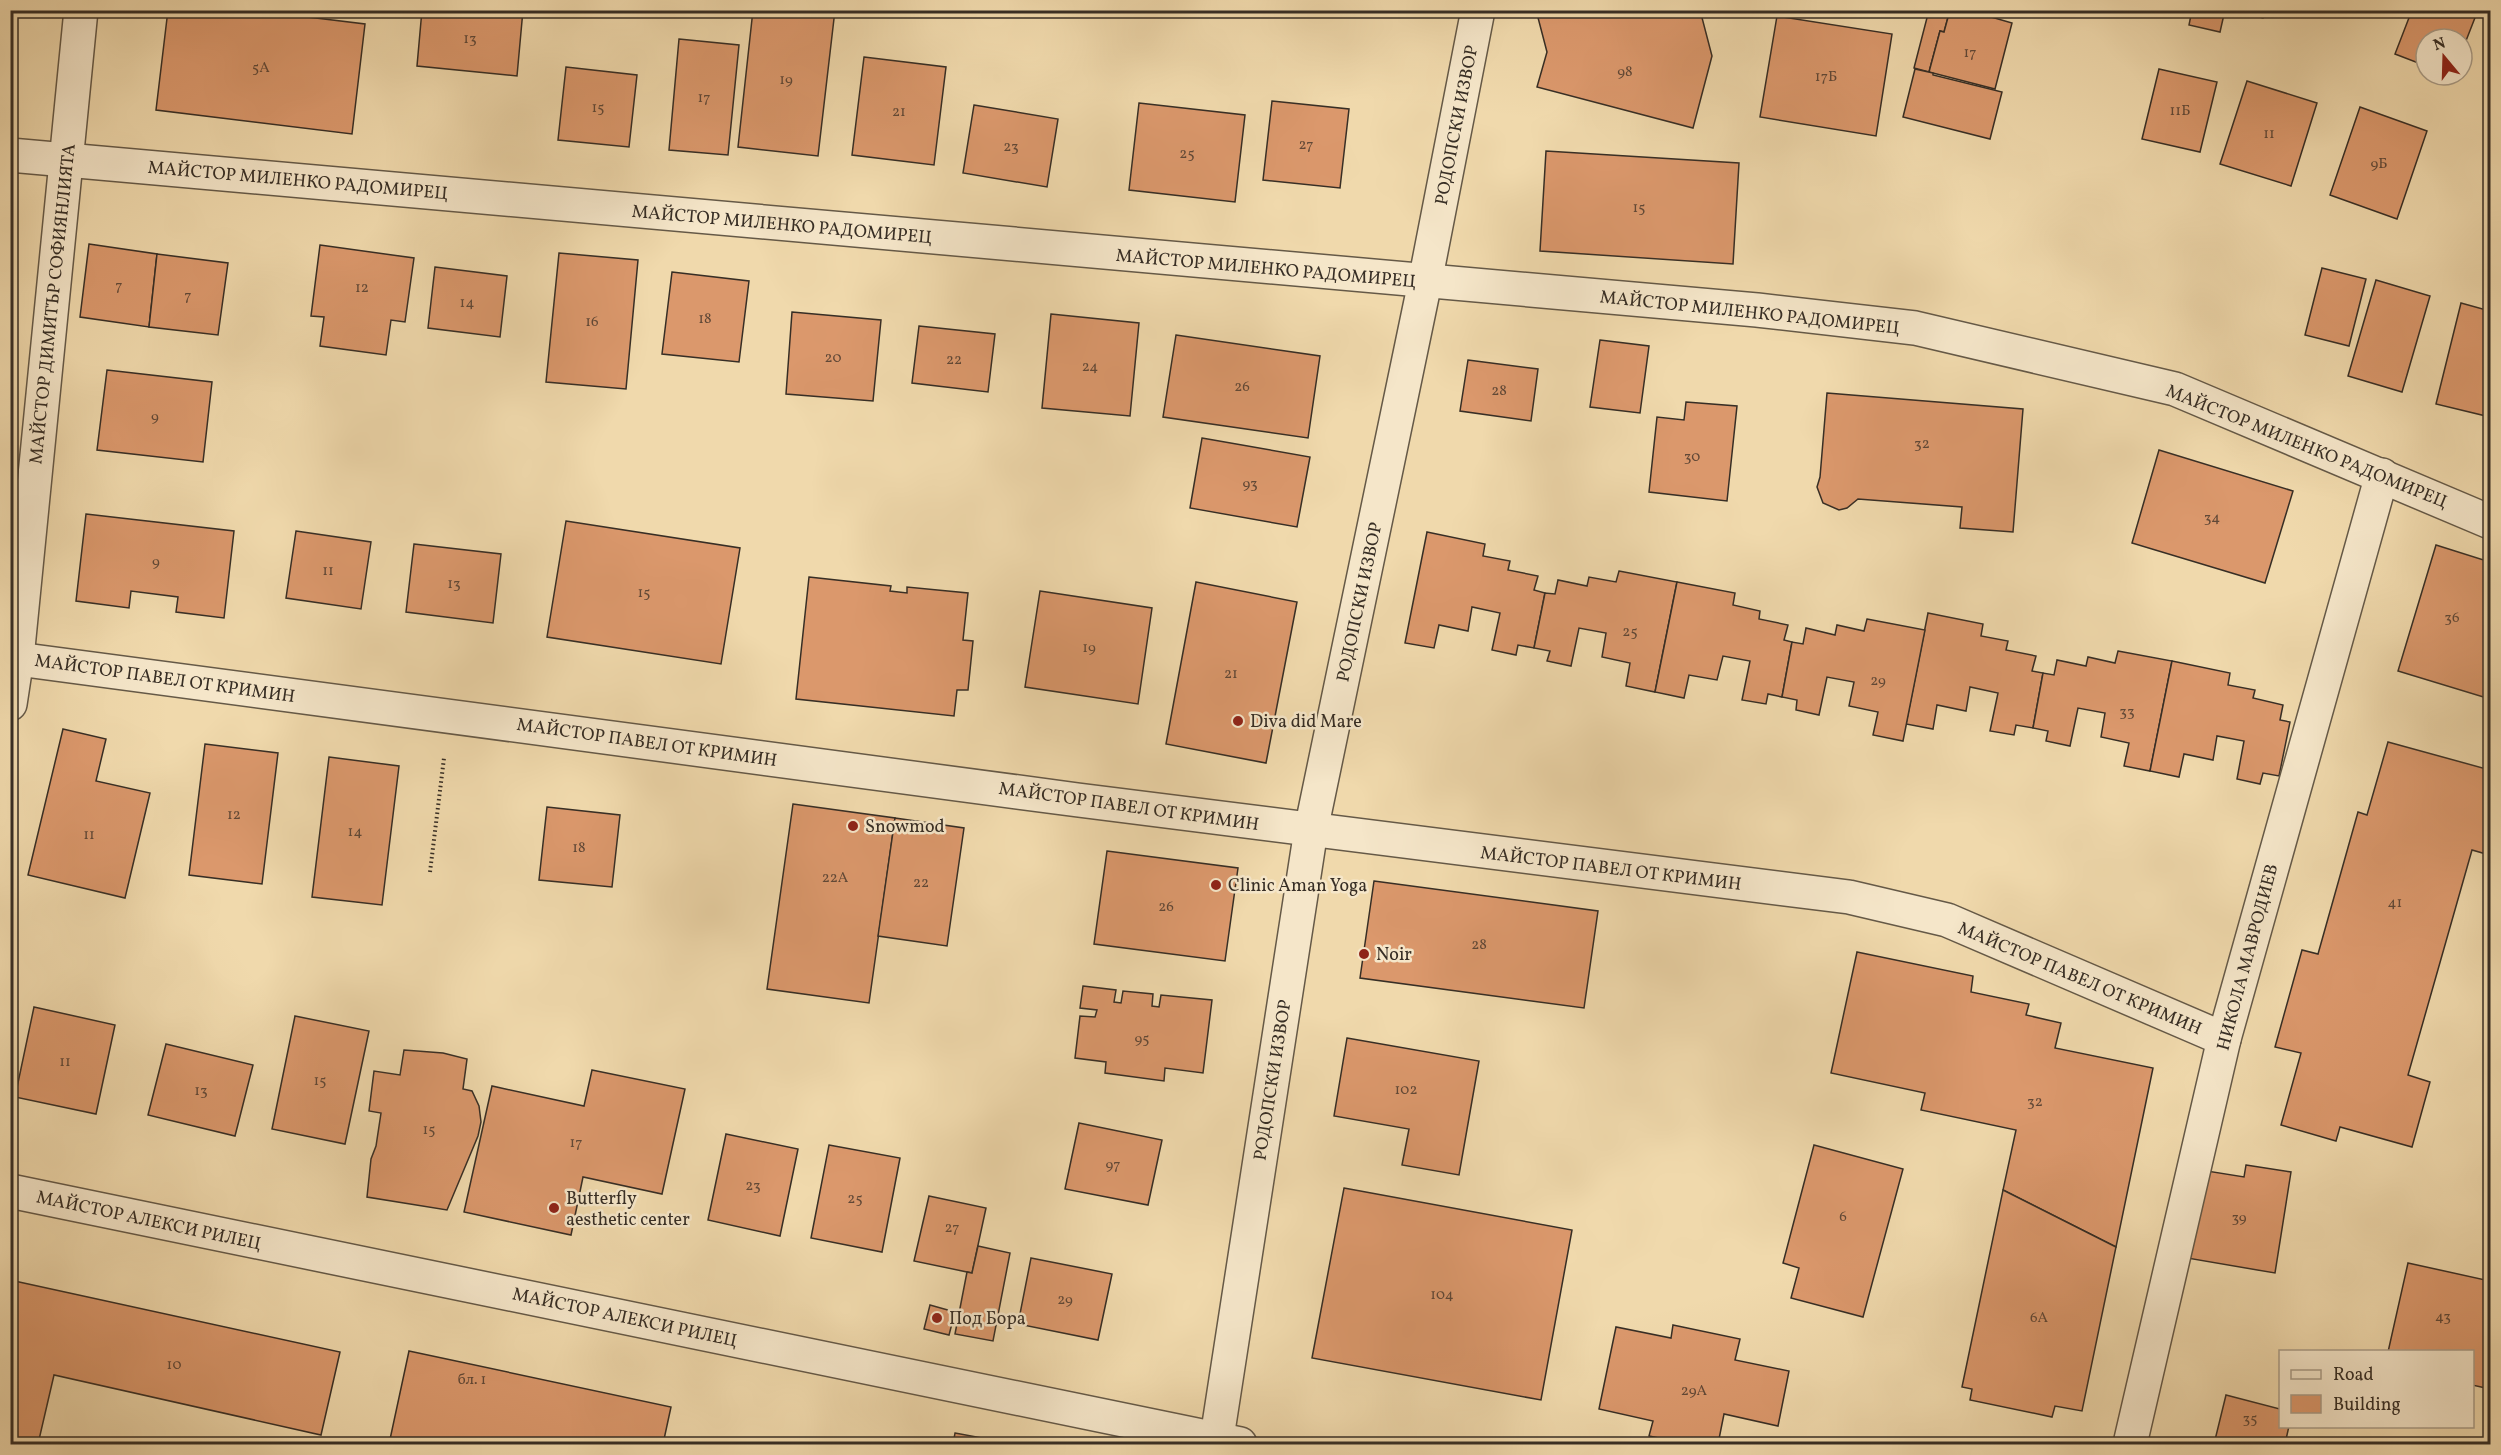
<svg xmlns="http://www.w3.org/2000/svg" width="2501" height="1455" font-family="Vollkorn,serif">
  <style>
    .building { fill: #db986c; stroke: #372e25; stroke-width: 1.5 }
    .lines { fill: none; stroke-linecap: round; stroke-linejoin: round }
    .minor-casing { stroke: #655947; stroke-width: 36 }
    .path { stroke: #372e25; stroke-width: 4; stroke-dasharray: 1.5 3; stroke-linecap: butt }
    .minor { stroke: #f5e6c9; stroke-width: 33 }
    .poi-dot { fill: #8f2418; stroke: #f5e6c9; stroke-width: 2 }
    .labels { text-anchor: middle; stroke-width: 5; stroke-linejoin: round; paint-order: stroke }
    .number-label { font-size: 15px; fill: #604837 }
    .street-label { font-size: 18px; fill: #372e25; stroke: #f5e6c9 }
    .poi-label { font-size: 18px; fill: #372e25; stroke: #f5e6c9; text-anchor: start }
  </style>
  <rect width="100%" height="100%" fill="#f0d9ac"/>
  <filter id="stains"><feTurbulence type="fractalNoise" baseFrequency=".00333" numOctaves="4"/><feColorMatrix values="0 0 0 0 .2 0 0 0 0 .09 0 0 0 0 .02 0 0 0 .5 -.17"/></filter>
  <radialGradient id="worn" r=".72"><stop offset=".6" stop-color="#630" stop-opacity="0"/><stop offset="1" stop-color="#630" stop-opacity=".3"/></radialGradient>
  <g class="building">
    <polygon points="168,10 250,10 365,24 352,134 156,110"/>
    <polygon points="422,10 523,10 517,76 417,66"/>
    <polygon points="753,10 835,10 818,156 738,147"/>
    <polygon points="1536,10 1700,10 1712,56 1693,128 1537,87 1547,52"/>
    <polygon points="1929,10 1950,10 1944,32 1940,31 1929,72 1914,68"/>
    <polygon points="1950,10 1967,10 2012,23 1995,89 1929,72 1940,31 1944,32"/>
    <polygon points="2192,10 2225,10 2220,32 2189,25"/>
    <polygon points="2229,10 2267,10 2263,18"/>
    <polygon points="2412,10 2478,10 2462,51 2462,39 2426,39 2426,66 2395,54"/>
    <polygon points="1777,16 1892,34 1876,136 1760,117"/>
    <polygon points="679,39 739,45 728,155 669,150"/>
    <polygon points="864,57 946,67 934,165 852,155"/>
    <polygon points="566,67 637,75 629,147 558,140"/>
    <polygon points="1915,69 1933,73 1933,75 2002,92 1990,139 1903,117"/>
    <polygon points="2159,69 2217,82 2200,152 2142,139"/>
    <polygon points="2247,81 2317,103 2291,186 2220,164"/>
    <polygon points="1272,101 1349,109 1340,188 1263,180"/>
    <polygon points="1139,103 1245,115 1235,202 1129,190"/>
    <polygon points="974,105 1058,119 1047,187 963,173"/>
    <polygon points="2360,107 2427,131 2397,219 2330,195"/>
    <polygon points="1546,151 1739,163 1733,264 1540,251"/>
    <polygon points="89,244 157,254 149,327 80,317"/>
    <polygon points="320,245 414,258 405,322 391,320 386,355 320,346 324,317 311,316"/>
    <polygon points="559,253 638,260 626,389 546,382"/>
    <polygon points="157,254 228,263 218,335 149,327"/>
    <polygon points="435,267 507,276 500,337 428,328"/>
    <polygon points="2322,268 2366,279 2349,346 2305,335"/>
    <polygon points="672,272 749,281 739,362 662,354"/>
    <polygon points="2376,280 2430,296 2402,392 2348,376"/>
    <polygon points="2461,303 2490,311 2490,401 2486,416 2436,404"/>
    <polygon points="792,312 881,320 873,401 786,394"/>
    <polygon points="1051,314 1139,323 1130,416 1042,408"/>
    <polygon points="919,326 995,334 988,392 912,383"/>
    <polygon points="1176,335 1320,356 1308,438 1163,417"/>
    <polygon points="1600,340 1649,346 1640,413 1590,407"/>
    <polygon points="1468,360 1538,369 1531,421 1460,411"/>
    <polygon points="10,361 17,362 10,418"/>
    <polygon points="107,370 212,382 203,462 97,450"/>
    <polygon points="1827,393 2023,409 2013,532 1960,528 1962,507 1858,499 1847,508 1839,510 1823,503 1817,487 1820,477"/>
    <polygon points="1686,402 1737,406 1727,501 1649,492 1657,417 1684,420"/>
    <polygon points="1202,438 1310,457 1297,527 1190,508"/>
    <polygon points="2159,450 2293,491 2265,583 2132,543"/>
    <polygon points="86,514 234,531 224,618 176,612 178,597 131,591 129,608 76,601"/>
    <polygon points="566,521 740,548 721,664 547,637"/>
    <polygon points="296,531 371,542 361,609 286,598"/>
    <polygon points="1427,532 1485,544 1483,556 1510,561 1508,570 1538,576 1534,590 1545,593 1534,648 1518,645 1516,655 1492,650 1500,613 1472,607 1468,631 1439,625 1434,648 1405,643"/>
    <polygon points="414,544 501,554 493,623 406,612"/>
    <polygon points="2436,545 2490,562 2490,699 2398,671"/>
    <polygon points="1619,571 1677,582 1655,692 1626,686 1630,663 1602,657 1606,633 1579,628 1571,666 1547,661 1550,651 1534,648 1545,593 1555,594 1558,580 1587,586 1589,577 1616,582"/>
    <polygon points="809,577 891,586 890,591 907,593 907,587 968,593 963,640 973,641 968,690 957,690 954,716 796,699"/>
    <polygon points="1196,582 1297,602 1266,763 1166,744"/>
    <polygon points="1677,582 1735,593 1733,605 1760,611 1759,619 1788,625 1784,640 1792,642 1782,697 1768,694 1766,704 1742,700 1750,661 1723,656 1717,680 1689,675 1684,698 1655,692"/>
    <polygon points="1040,591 1152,608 1138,704 1025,687"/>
    <polygon points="1928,613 1983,624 1981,636 2008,641 2006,650 2036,656 2032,671 2043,673 2033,728 2016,725 2014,735 1990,731 1998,693 1970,687 1966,711 1937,705 1933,729 1906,724"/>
    <polygon points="1867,619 1925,630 1903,741 1873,735 1878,712 1849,706 1854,682 1827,677 1819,715 1796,710 1797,700 1782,697 1792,642 1803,644 1806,628 1835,635 1837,625 1864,631"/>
    <polygon points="2118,651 2172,661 2150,771 2124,766 2129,743 2101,737 2105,713 2078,708 2070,746 2046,741 2048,731 2033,728 2043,673 2054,675 2057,660 2086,666 2088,657 2115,663"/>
    <polygon points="2172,661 2230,673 2228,685 2255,690 2253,698 2283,705 2280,720 2290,722 2279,776 2263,773 2260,784 2237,779 2244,741 2217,736 2213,760 2184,754 2179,777 2150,771"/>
    <polygon points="63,729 106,739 96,781 150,793 125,898 28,875"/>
    <polygon points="2388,742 2490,770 2490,837 2486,854 2472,850 2408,1075 2430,1082 2412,1147 2340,1127 2336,1141 2281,1125 2301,1053 2275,1047 2302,950 2318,954 2358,812 2367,815"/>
    <polygon points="205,744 278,753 262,884 189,875"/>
    <polygon points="329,757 399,766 382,905 312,897"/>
    <polygon points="793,804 895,818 869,1003 767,989"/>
    <polygon points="547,807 620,815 612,887 539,880"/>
    <polygon points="895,818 964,828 947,946 878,936"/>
    <polygon points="1107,851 1238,868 1225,961 1094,944"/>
    <polygon points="1374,881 1598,911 1584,1008 1360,978"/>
    <polygon points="1857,952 1973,976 1971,992 2029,1004 2026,1015 2061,1023 2055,1048 2153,1068 2116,1247 2003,1190 2016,1130 1921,1110 1925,1093 1831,1073"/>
    <polygon points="1083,986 1116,990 1114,1002 1121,1003 1123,991 1153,994 1152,1006 1159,1007 1161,995 1212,1000 1203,1073 1165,1068 1164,1081 1105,1073 1106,1062 1075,1058 1080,1016 1095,1017 1097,1010 1080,1008"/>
    <polygon points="34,1007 115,1025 96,1114 15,1097"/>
    <polygon points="295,1016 369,1031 345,1144 272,1129"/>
    <polygon points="1347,1038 1479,1061 1459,1175 1402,1165 1409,1129 1334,1116"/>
    <polygon points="166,1044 253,1065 235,1136 148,1115"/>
    <polygon points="404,1050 443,1053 467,1059 463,1089 472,1091 479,1106 481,1122 478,1136 447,1210 367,1197 371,1159 376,1146 381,1113 369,1111 374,1071 400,1075"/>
    <polygon points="592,1070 685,1089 662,1194 583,1177 571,1235 464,1212 492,1086 584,1106"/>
    <polygon points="1079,1123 1162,1140 1148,1205 1065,1189"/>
    <polygon points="726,1134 798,1149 780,1236 708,1220"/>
    <polygon points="829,1145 900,1158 882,1252 811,1238"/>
    <polygon points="1814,1145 1903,1169 1863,1317 1791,1298 1799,1268 1783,1263"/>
    <polygon points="2246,1165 2291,1172 2275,1273 2187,1258 2201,1170 2244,1177"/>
    <polygon points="1344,1188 1572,1230 1541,1400 1312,1358"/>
    <polygon points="2003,1190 2116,1247 2082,1411 2055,1406 2052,1417 1970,1400 1972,1389 1962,1387"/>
    <polygon points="929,1196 986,1208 972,1273 914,1261"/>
    <polygon points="978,1246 1010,1253 993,1341 955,1334 967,1272 972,1273"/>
    <polygon points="1031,1258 1112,1274 1098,1340 1018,1324"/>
    <polygon points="2408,1263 2490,1281 2490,1389 2472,1385 2472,1352 2388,1352"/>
    <polygon points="10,1280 340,1352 321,1435 54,1375 38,1444 10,1444"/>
    <polygon points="930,1305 955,1312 949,1335 924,1329"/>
    <polygon points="1673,1325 1740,1339 1735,1360 1789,1371 1778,1426 1724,1414 1718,1444 1688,1444 1649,1436 1653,1421 1599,1409 1616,1327 1671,1338"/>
    <polygon points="409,1351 671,1407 663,1444 389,1444"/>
    <polygon points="2226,1395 2280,1409 2280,1426 2289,1426 2285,1444 2214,1444"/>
    <polygon points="955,1433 993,1440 992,1444 953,1444"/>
  </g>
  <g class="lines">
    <g class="minor-casing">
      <g id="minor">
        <polyline points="10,155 1757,310 1915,328 2175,389 2490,522"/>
        <polyline points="10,658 1078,800 1849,897 1947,920 2224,1039"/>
        <polyline points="10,704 17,658 81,10"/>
        <polyline points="10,1191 1240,1444"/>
        <polyline points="1216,1444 1311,830 1425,282 1478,10"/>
        <polyline points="2130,1444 2224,1039 2382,475"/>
      </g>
    </g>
    <polyline class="path" points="430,872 444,758"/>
    <use href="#minor" class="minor"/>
  </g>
  <g class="poi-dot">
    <circle cx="1238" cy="721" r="6"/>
    <circle cx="853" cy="826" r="6"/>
    <circle cx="1216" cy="885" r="6"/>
    <circle cx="1364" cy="954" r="6"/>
    <circle cx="554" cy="1208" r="6"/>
    <circle cx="937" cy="1318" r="6"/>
  </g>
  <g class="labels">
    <g class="number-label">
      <text x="470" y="43">13</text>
      <text x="1970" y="57">17</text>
      <text x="261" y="72">5А</text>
      <text x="1625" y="76">98</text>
      <text x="1826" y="81">17Б</text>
      <text x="786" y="84">19</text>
      <text x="704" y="102">17</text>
      <text x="598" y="112">15</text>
      <text x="2180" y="115">11Б</text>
      <text x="899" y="116">21</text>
      <text x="2269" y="138">11</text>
      <text x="1306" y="149">27</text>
      <text x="1011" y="151">23</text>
      <text x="1187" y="158">25</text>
      <text x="2379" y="168">9Б</text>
      <text x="1639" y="212">15</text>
      <text x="119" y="290">7</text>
      <text x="362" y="292">12</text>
      <text x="188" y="300">7</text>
      <text x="467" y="307">14</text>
      <text x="705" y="323">18</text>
      <text x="592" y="326">16</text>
      <text x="833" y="362">20</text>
      <text x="954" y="364">22</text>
      <text x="1090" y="371">24</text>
      <text x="1242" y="391">26</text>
      <text x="1499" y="395">28</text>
      <text x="155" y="421">9</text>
      <text x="1922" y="448">32</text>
      <text x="1692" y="461">30</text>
      <text x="1250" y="488">93</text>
      <text x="2212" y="522">34</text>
      <text x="156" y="566">9</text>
      <text x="328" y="575">11</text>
      <text x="454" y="588">13</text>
      <text x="644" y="597">15</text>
      <text x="2452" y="622">36</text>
      <text x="1630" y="636">25</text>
      <text x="1089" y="652">19</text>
      <text x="1231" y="678">21</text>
      <text x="1878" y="685">29</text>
      <text x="2127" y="716">33</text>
      <text x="234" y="819">12</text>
      <text x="355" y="836">14</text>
      <text x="89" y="839">11</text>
      <text x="579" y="852">18</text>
      <text x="835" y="882">22А</text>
      <text x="921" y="887">22</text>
      <text x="2395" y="907">41</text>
      <text x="1166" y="911">26</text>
      <text x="1479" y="949">28</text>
      <text x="1142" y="1043">95</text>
      <text x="65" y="1066">11</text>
      <text x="320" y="1085">15</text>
      <text x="1406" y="1094">102</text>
      <text x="201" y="1095">13</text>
      <text x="2035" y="1106">32</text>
      <text x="429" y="1134">15</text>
      <text x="576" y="1147">17</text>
      <text x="1113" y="1169">97</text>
      <text x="753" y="1190">23</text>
      <text x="855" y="1203">25</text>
      <text x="1843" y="1221">6</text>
      <text x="2239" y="1222">39</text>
      <text x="952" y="1232">27</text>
      <text x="1442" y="1299">104</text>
      <text x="1065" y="1304">29</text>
      <text x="2443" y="1321">43</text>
      <text x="2039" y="1322">6А</text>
      <text x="174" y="1369">10</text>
      <text x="472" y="1384">бл. 1</text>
      <text x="1694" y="1395">29А</text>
      <text x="2250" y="1423">35</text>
    </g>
    <g class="street-label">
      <text transform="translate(1456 125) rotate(-79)" y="6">РОДОПСКИ ИЗВОР</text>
      <text transform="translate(298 180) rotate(5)" y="6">МАЙСТОР МИЛЕНКО РАДОМИРЕЦ</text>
      <text transform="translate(782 224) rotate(5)" y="6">МАЙСТОР МИЛЕНКО РАДОМИРЕЦ</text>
      <text transform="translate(1266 268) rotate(5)" y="6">МАЙСТОР МИЛЕНКО РАДОМИРЕЦ</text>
      <text transform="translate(52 304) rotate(-84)" y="6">МАЙСТОР ДИМИТЪР СОФИЯНЛИЯТА</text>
      <text transform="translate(1750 312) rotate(6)" y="6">МАЙСТОР МИЛЕНКО РАДОМИРЕЦ</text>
      <text transform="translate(2307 446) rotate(22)" y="6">МАЙСТОР МИЛЕНКО РАДОМИРЕЦ</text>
      <text transform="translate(1359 602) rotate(-78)" y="6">РОДОПСКИ ИЗВОР</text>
      <text transform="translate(165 678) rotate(8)" y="6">МАЙСТОР ПАВЕЛ ОТ КРИМИН</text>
      <text transform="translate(647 742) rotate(8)" y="6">МАЙСТОР ПАВЕЛ ОТ КРИМИН</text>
      <text transform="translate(1129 806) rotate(8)" y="6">МАЙСТОР ПАВЕЛ ОТ КРИМИН</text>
      <text transform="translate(1611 868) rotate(7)" y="6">МАЙСТОР ПАВЕЛ ОТ КРИМИН</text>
      <text transform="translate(2247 957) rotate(-75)" y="6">НИКОЛА МАВРОДИЕВ</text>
      <text transform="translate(2080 978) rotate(23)" y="6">МАЙСТОР ПАВЕЛ ОТ КРИМИН</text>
      <text transform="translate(1272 1080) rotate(-81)" y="6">РОДОПСКИ ИЗВОР</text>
      <text transform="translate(149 1220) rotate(12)" y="6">МАЙСТОР АЛЕКСИ РИЛЕЦ</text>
      <text transform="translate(625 1317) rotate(12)" y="6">МАЙСТОР АЛЕКСИ РИЛЕЦ</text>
    </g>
    <g class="poi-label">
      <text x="1250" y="727">Diva did Mare</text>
      <text x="865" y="832">Snowmod</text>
      <text x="1228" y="891">Clinic Aman Yoga</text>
      <text x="1376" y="960">Noir</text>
      <text x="566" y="1204">Butterfly<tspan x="566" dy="21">aesthetic center</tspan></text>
      <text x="949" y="1324">Под Бора</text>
    </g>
  </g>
  <rect width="2501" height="1455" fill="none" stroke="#f0d9ac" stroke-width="36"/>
  <rect x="12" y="12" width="2477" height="1431" fill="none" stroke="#372e25" stroke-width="3"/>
  <rect x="18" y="18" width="2465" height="1419" fill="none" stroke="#372e25" stroke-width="1.5"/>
  <rect x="2279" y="1350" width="195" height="78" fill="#f5e6c9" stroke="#a99c87" stroke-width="1.5"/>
  <rect x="2291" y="1370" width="30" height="9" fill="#f5e6c9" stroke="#a99c87" stroke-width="1.5"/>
  <text x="2333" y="1380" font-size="18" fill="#372e25">Road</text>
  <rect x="2291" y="1395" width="30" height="18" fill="#db986c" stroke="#a99c87" stroke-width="1.5"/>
  <text x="2333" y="1410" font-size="18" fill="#372e25">Building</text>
  <g transform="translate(2444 57) rotate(341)"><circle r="28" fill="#f5e6c9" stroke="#a99c87" stroke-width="1.5"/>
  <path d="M0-4.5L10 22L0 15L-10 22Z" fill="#8f2418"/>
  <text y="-9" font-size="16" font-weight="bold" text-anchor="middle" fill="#372e25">N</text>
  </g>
  <rect width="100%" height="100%" filter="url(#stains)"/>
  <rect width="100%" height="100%" fill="url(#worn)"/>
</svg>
